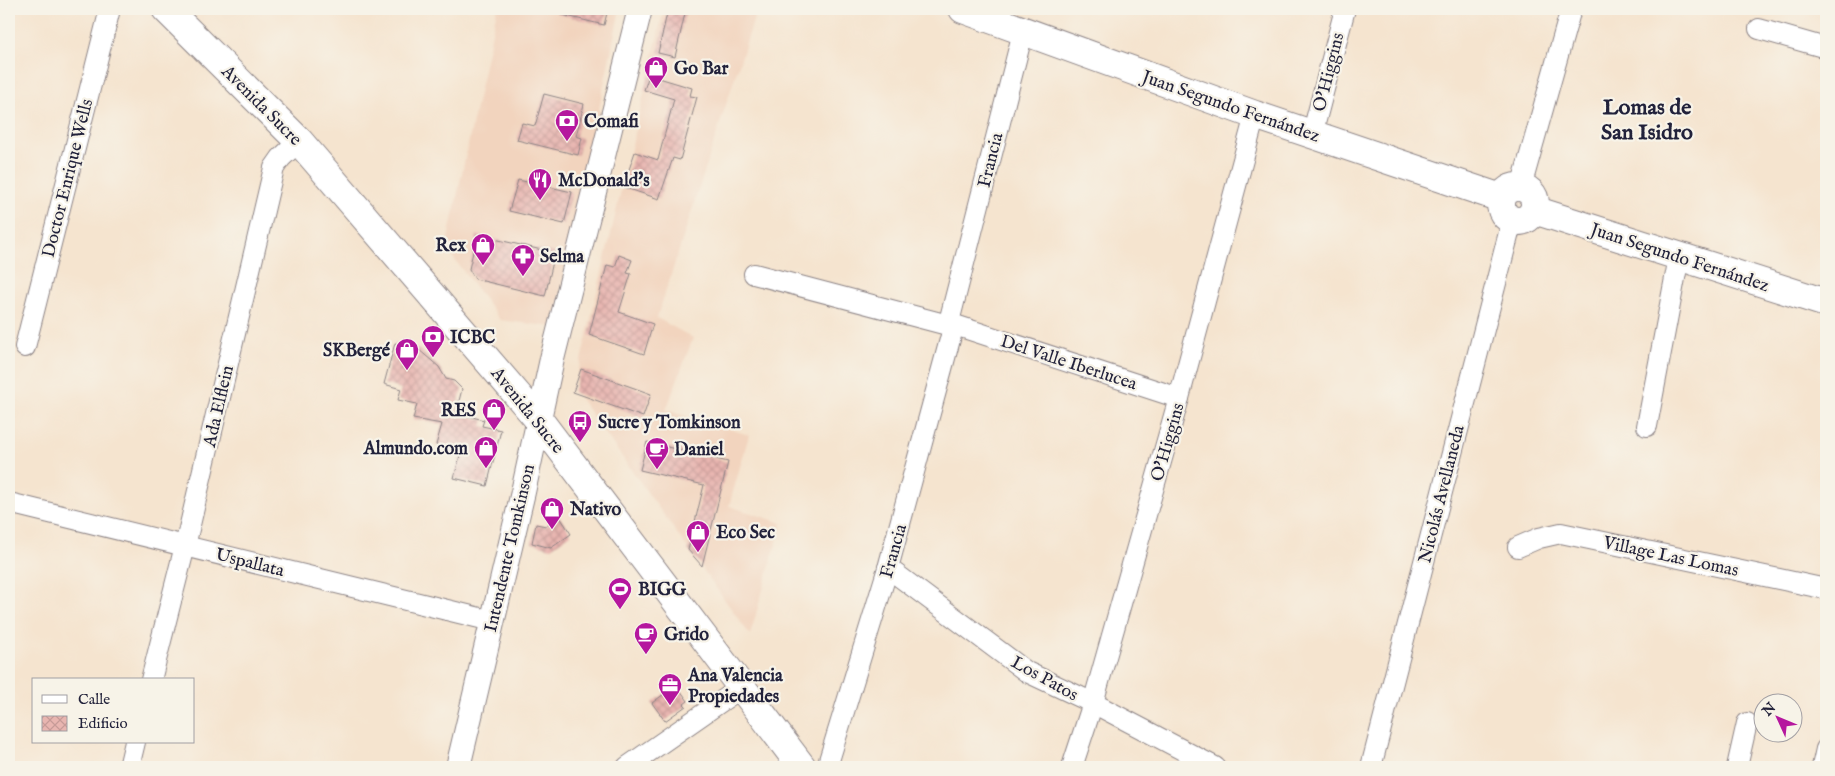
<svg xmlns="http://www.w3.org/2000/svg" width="1835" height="776" font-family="'IM FELL English',serif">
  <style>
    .built { fill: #f2d4be }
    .building { fill: url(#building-cross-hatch) }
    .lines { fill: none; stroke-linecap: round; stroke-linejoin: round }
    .minor-casing { stroke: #8c8385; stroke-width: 22 }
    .tertiary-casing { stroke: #8c8385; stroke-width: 26 }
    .secondary-casing { stroke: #8c8385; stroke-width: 30 }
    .minor { stroke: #fff; stroke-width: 20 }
    .tertiary { stroke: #fff; stroke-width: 24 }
    .secondary { stroke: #fff; stroke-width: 28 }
    .labels { text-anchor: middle; stroke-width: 4.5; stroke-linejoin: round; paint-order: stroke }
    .poi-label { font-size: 18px; font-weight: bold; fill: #22223b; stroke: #f7f3e8; text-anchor: start }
    .street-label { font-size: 18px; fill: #22223b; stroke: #f7f3e8 }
    .district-label { font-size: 22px; font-weight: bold; fill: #22223b; stroke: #f7f3e8 }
  </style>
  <defs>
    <pattern id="building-cross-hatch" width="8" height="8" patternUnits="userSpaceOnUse" patternTransform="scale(1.25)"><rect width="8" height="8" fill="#e8b5b0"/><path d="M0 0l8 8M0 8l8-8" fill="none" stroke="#c79b98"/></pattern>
  </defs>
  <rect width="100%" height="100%" fill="#f7f3e8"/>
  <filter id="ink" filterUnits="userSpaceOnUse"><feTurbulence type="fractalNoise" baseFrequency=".02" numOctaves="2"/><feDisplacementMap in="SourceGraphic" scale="10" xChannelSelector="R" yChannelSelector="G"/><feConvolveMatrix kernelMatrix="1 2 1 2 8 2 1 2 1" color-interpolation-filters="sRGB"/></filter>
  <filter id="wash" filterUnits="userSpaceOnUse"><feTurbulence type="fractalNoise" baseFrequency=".0096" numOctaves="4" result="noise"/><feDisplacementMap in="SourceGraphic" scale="20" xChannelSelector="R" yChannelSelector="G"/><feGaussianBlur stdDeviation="1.12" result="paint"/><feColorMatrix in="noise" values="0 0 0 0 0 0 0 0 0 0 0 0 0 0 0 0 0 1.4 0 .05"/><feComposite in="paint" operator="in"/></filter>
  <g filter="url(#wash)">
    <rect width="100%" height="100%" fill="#f5e4cf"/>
    <g class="built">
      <polygon points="497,9 620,9 553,327 500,320 446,248"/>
      <polygon points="664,9 757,9 657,318 693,338 666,410 749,435 729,506 782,523 750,635 574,390"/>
    </g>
    <g id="blocks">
      <g class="building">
        <polygon points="559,9 608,9 604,25 558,14"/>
        <polygon points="668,9 686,9 675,57 658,53"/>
        <polygon points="649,75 692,88 690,96 697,97 680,160 673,158 659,199 623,187 635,152 658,160 674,99 644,90"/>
        <polygon points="544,94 584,104 576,136 582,138 578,155 517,140 522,123 535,126"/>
        <polygon points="518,180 572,192 564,224 509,211"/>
        <polygon points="477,235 555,253 545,296 475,279 469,269"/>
        <polygon points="619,255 632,260 627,273 631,274 619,312 653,324 644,354 589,335 607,265 615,267"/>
        <polygon points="395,343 418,349 439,367 446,379 454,381 462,389 456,413 484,420 482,426 501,430 487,486 454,478 461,452 436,445 442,424 413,419 417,404 398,400 401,389 384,384"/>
        <polygon points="581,369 651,394 643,417 573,392"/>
        <polygon points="647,442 728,462 702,566 688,550 704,485 640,470"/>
        <polygon points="560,517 571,534 551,548 532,543 536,524 546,526"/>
        <polygon points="672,688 676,693 680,690 688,701 684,704 686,706 665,721 652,703"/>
      </g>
    </g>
  </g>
  <g filter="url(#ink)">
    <use href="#blocks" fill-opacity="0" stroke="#8c8385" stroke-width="1"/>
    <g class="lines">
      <g class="minor-casing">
        <g id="minor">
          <polyline points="1759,29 1826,48"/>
          <polyline points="1312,135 1345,9"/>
          <polyline points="1521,187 1571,9"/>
          <polyline points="754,274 944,324"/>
          <polyline points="950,318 1023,32"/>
          <polyline points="958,326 1179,398"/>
          <polyline points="25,347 110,9"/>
          <polyline points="1647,426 1679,257"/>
          <polyline points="9,503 492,621"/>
          <polyline points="1518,547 1539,538 1561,533 1826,589"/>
          <polyline points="888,568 1027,672 1093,703 1215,767"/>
          <polyline points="151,680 185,546 274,168 281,158 299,141"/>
          <polyline points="129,767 135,742"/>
          <polyline points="627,767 742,687"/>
          <polyline points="827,767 888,568 952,332"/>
          <polyline points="1072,767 1093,703 1179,398 1255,115"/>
          <polyline points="1371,767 1512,221"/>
          <polyline points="1737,767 1747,723"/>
          <polyline points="1822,767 1826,749"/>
        </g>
      </g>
      <g class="tertiary-casing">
        <polyline id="tertiary" points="458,767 523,492 552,359 640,9"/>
      </g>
      <g class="secondary-casing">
        <g id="secondary">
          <polyline points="166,9 299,141 539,420 802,767"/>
          <polyline points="963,9 1255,115 1501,198"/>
          <circle cx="1518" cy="204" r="17"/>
          <polyline points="1534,210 1826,303"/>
        </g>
      </g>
      <use href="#minor" class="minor"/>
      <use href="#tertiary" class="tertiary"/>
      <use href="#secondary" class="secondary"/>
    </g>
  </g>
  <defs>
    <g id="shop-pin" transform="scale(1.25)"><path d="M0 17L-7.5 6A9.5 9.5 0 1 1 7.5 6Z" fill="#b5179e" stroke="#f7f3e8"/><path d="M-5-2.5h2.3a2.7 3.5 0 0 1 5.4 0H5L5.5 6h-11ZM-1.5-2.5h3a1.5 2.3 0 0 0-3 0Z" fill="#fff"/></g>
    <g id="bank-pin" transform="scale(1.25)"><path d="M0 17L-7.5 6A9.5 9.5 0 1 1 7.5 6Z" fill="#b5179e" stroke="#f7f3e8"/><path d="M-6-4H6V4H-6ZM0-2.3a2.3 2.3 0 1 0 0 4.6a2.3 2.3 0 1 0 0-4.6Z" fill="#fff"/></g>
    <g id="restaurant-pin" transform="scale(1.25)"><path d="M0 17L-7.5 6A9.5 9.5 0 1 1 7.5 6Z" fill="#b5179e" stroke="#f7f3e8"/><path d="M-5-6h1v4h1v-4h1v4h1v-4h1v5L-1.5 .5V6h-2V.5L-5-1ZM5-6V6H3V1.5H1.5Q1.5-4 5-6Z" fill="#fff"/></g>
    <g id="pharmacy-pin" transform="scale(1.25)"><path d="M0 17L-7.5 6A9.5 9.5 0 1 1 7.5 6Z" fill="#b5179e" stroke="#f7f3e8"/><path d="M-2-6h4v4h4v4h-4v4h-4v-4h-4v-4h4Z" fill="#fff"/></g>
    <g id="bus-pin" transform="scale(1.25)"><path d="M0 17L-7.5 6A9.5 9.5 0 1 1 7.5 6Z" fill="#b5179e" stroke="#f7f3e8"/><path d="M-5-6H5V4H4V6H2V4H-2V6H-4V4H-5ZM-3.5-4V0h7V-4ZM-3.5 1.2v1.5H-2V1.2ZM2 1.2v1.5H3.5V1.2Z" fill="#fff"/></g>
    <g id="cafe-pin" transform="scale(1.25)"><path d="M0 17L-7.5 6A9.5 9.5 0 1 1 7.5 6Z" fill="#b5179e" stroke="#f7f3e8"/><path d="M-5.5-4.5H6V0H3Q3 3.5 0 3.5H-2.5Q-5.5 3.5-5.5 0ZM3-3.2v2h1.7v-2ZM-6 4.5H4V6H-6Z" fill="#fff"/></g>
    <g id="stadium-pin" transform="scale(1.25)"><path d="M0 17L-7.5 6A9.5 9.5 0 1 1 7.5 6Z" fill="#b5179e" stroke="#f7f3e8"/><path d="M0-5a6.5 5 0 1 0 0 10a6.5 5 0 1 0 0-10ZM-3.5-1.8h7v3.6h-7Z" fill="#fff"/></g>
    <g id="office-pin" transform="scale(1.25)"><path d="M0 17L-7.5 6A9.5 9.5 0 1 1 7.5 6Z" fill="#b5179e" stroke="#f7f3e8"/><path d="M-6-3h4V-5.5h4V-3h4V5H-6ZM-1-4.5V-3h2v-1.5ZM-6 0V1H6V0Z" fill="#fff"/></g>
  </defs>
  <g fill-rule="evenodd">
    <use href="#shop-pin" x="656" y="68"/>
    <use href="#bank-pin" x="567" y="121"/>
    <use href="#restaurant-pin" x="540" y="180"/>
    <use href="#shop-pin" x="483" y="245"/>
    <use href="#pharmacy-pin" x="523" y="256"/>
    <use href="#bank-pin" x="433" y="337"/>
    <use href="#shop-pin" x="407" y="350"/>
    <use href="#shop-pin" x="494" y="410"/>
    <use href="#bus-pin" x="580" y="422"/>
    <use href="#shop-pin" x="486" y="448"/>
    <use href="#cafe-pin" x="657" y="449"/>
    <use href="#shop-pin" x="552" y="509"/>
    <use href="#shop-pin" x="698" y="532"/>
    <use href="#stadium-pin" x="620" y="589"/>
    <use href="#cafe-pin" x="646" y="634"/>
    <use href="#office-pin" x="670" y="685"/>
  </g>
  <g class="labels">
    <g class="poi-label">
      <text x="674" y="74">Go Bar</text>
      <text x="584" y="127">Comafi</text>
      <text x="558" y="186">McDonald's</text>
      <text x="466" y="251" text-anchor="end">Rex</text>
      <text x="540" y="262">Selma</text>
      <text x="450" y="343">ICBC</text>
      <text x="390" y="356" text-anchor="end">SKBergé</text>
      <text x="476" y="416" text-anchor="end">RES</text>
      <text x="598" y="428">Sucre y Tomkinson</text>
      <text x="468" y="454" text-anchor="end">Almundo.com</text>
      <text x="674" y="455">Daniel</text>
      <text x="570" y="515">Nativo</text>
      <text x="716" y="538">Eco Sec</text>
      <text x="638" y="595">BIGG</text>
      <text x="664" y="640">Grido</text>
      <text x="688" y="681">Ana Valencia<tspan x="688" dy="21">Propiedades</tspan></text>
    </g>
    <g class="street-label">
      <text transform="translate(1328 72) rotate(-76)" y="6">O'Higgins</text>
      <text transform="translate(262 105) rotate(45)" y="6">Avenida Sucre</text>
      <text transform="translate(1231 106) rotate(19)" y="6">Juan Segundo Fernández</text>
      <text transform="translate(990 160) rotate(-76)" y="6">Francia</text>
      <text transform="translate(67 178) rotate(-76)" y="6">Doctor Enrique Wells</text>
      <text transform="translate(1680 257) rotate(18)" y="6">Juan Segundo Fernández</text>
      <text transform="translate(1069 362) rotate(18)" y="6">Del Valle Iberlucea</text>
      <text transform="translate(218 406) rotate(-77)" y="6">Ada Elflein</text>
      <text transform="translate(528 410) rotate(51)" y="6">Avenida Sucre</text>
      <text transform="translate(1167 442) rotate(-74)" y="6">O'Higgins</text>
      <text transform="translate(1441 494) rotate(-76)" y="6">Nicolás Avellaneda</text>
      <text transform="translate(509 548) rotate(-77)" y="6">Intendente Tomkinson</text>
      <text transform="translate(893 551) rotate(-74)" y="6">Francia</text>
      <text transform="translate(1671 556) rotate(12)" y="6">Village Las Lomas</text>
      <text transform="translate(250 562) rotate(14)" y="6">Uspallata</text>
      <text transform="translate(1045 678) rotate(29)" y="6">Los Patos</text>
    </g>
    <g class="district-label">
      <text x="1647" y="114">Lomas de<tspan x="1647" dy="25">San Isidro</tspan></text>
    </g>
  </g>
  <rect width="1835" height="776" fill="none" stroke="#f7f3e8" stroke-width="30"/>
  <rect x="32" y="678" width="162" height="65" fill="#f7f3e8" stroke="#a29fa3"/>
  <rect x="42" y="695" width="25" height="8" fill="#ffffff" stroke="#a29fa3"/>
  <text x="78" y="704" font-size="15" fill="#22223b">Calle</text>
  <rect x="42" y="716" width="25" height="15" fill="url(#building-cross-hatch)" stroke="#a29fa3"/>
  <text x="78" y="728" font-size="15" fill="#22223b">Edificio</text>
  <g transform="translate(1778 718) rotate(314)"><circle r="24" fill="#f7f3e8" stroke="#a29fa3"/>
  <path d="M0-4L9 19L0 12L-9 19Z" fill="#b5179e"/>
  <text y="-8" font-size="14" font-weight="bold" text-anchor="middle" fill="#22223b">N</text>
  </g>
</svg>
